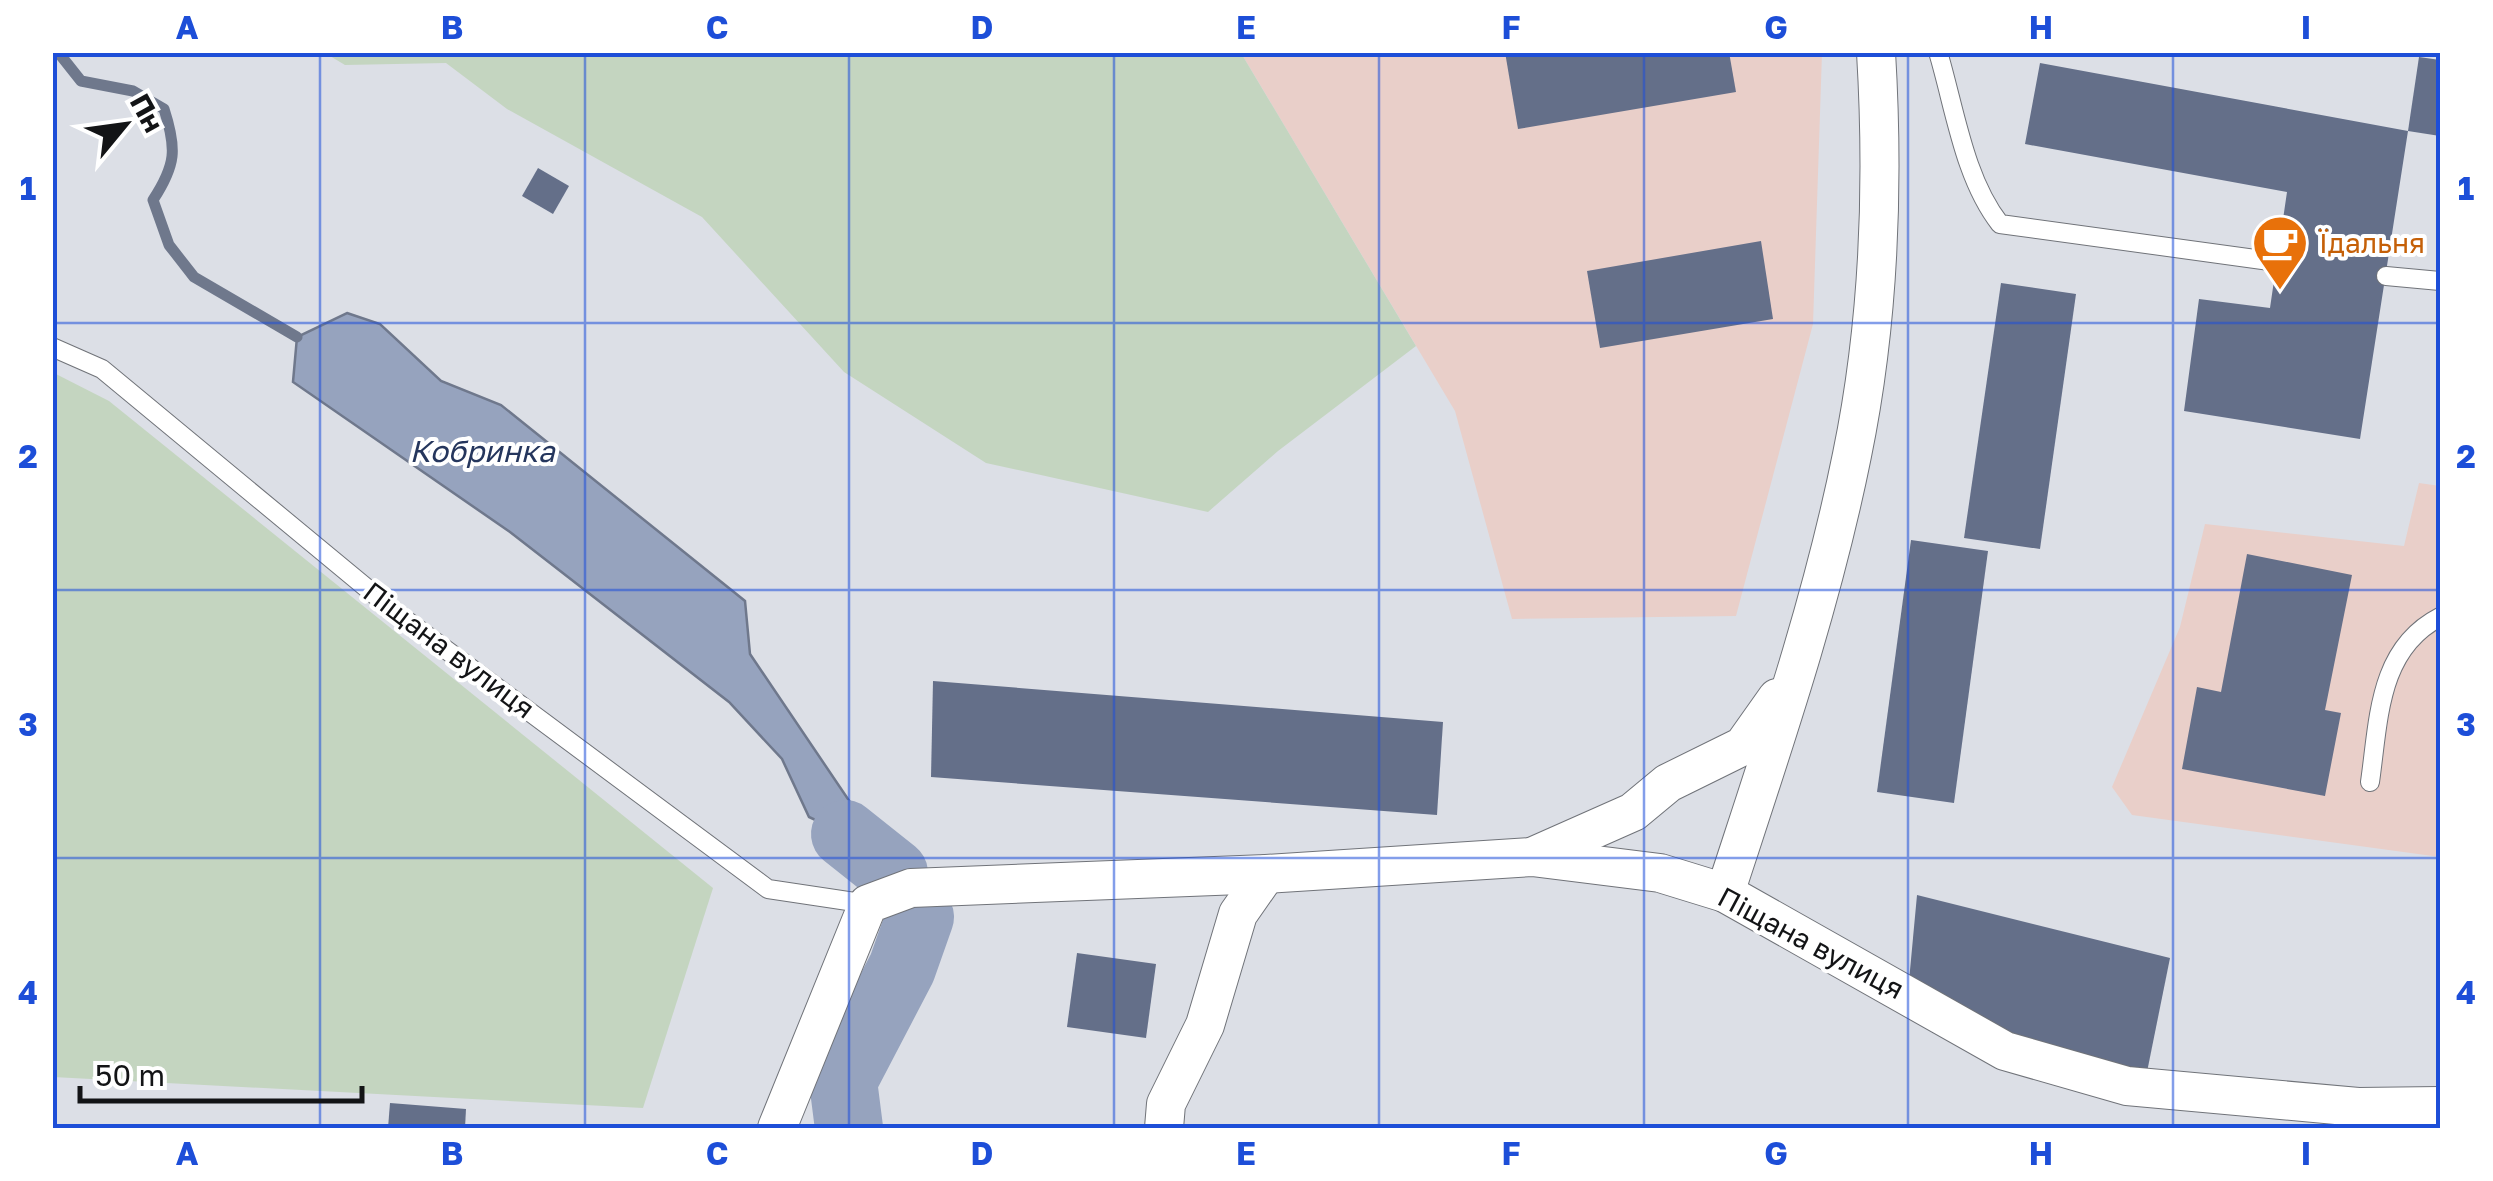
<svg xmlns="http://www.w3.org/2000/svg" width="2493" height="1181" font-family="'Golos Text',sans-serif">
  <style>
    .industrial { fill: #e9cfc9 }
    .green { fill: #c4d5c0 }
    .water { fill: #96a3be; stroke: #6f788c; stroke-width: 2.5 }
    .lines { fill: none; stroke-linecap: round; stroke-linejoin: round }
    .stream { stroke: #6f788c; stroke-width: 11 }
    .river { stroke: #96a3be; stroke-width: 68 }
    .building { fill: #646f89 }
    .service-casing { stroke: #707379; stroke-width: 20 }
    .minor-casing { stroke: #707379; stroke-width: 40 }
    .service { stroke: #fff; stroke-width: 18 }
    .minor { stroke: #fff; stroke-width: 38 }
    .grid { fill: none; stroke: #1d4ed8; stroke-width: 2.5; stroke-opacity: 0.55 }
    .labels { text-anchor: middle; stroke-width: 8; stroke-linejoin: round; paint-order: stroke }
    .food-label { font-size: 28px; fill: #c56008; stroke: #fff; text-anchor: start }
    .street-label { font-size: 28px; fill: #131416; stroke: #fff }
    .water-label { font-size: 30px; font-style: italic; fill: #25365d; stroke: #fff }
    .neatline { fill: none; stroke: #1d4ed8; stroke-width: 4 }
    .grid-label { font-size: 32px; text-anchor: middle; font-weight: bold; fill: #1d4ed8 }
  </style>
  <rect width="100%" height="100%" fill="#dcdfe6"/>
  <g class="industrial">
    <polygon points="1241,53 1822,53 1813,324 1736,616 1512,619 1455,411"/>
    <polygon points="2419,483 2440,486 2440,857 2132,815 2112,787 2180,627 2205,524 2404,546"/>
  </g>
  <g class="green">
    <polygon points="325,53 1241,53 1416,346 1278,451 1208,512 986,463 844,372 702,217 507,109 446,63 345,65"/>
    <polygon points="52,372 109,401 713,888 643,1108 53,1077"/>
  </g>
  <polygon class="water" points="347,313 380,324 441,381 501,405 745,601 750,654 852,805 845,834 809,817 782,759 729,702 510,532 293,382 297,337"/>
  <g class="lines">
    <path class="stream" d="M58,52L81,81L133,91L164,109C177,149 176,165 153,200L169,245L194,277L297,337"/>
    <g class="river">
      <polyline points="845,834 894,873"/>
      <polyline points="849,1128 843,1081 902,968 920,917"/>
    </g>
  </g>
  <g class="building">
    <polygon points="1505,52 1729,52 1736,92 1518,129"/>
    <polygon points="2419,57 2440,60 2440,136 2408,131"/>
    <polygon points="2040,63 2408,131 2360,439 2184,411 2199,299 2270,308 2287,192 2025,144"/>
    <polygon points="538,168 569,186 553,214 522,196"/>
    <polygon points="1761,241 1773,319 1600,348 1587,271"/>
    <polygon points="2001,283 2076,294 2040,549 1964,538"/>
    <polygon points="1911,540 1988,551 1954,803 1877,792"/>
    <polygon points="2247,554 2352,575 2325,710 2341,713 2325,796 2182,769 2197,687 2221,692"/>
    <polygon points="933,681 1443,722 1437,815 931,777"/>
    <polygon points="1917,895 2170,958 2147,1072 1985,1025 1909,981"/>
    <polygon points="1077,953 1156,964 1146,1038 1067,1027"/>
    <polygon points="390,1103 466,1109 465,1128 388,1128"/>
  </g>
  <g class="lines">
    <g class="service-casing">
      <g id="service">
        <path d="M1938,52C1955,109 1964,178 2000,224L2277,262"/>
        <polyline points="2386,276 2440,281"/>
        <polyline points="52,347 102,369 398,614 768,889 868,904"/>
        <path d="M2370,782C2379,719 2378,649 2440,617"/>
      </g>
    </g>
    <g class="minor-casing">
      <g id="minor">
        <polyline points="1536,855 1633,812 1668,783 1743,746 1777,698"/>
        <path d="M1725,893C1772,749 1822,604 1852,455C1879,324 1884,185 1876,52"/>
        <polyline points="777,1128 868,904 911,888 1266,874 1532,857 1660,873 1725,893 2005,1051 2127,1086 2358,1107 2440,1106"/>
        <polyline points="1164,1128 1166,1104 1205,1025 1238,914 1266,874"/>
      </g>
    </g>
    <use href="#service" class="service"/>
    <use href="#minor" class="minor"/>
  </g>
  <path class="grid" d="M320,52V1128M585,52V1128M849,52V1128M1114,52V1128M1379,52V1128M1644,52V1128M1908,52V1128M2173,52V1128M52,323H2440M52,590H2440M52,858H2440"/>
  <defs>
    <g id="cafe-pin" transform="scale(2.875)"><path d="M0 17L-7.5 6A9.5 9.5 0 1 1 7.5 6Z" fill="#e8710a" stroke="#fff"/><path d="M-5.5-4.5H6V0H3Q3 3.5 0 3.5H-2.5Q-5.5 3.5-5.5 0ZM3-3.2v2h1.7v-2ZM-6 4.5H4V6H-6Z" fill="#fff"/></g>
  </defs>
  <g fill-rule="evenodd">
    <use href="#cafe-pin" x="2280" y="243"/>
  </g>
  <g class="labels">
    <g class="food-label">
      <text x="2319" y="253">Їдальня</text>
    </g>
    <g class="street-label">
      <text transform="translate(449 650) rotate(37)" y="10">Піщана вулиця</text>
      <text transform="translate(1811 943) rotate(28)" y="10">Піщана вулиця</text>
    </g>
    <g class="water-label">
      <text x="482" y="462">Кобринка</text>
    </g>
  </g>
  <rect width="2493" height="1181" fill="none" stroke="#ffffff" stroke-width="110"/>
  <g transform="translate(125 125) rotate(61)" stroke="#ffffff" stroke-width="8" paint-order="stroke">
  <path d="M0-8L18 38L0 25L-18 38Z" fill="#131416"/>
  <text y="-15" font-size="28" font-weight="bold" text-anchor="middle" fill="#131416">Пн</text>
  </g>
  <path d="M80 1086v15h282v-15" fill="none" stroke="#131416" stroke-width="5"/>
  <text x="95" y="1086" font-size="30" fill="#131416" stroke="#ffffff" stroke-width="8" paint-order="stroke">50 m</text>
  <rect x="55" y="55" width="2383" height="1071" class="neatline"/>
  <g class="grid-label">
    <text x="187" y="39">A</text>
    <text x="452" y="39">B</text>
    <text x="717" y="39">C</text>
    <text x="982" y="39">D</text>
    <text x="1246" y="39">E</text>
    <text x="1511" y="39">F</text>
    <text x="1776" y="39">G</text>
    <text x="2041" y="39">H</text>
    <text x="2306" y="39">I</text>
    <text x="28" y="200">1</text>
    <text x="2466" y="200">1</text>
    <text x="28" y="468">2</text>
    <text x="2466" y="468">2</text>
    <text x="28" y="736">3</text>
    <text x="2466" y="736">3</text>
    <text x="28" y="1004">4</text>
    <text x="2466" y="1004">4</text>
    <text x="187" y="1165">A</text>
    <text x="452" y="1165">B</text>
    <text x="717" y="1165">C</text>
    <text x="982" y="1165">D</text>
    <text x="1246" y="1165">E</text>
    <text x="1511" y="1165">F</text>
    <text x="1776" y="1165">G</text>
    <text x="2041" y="1165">H</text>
    <text x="2306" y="1165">I</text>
  </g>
</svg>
